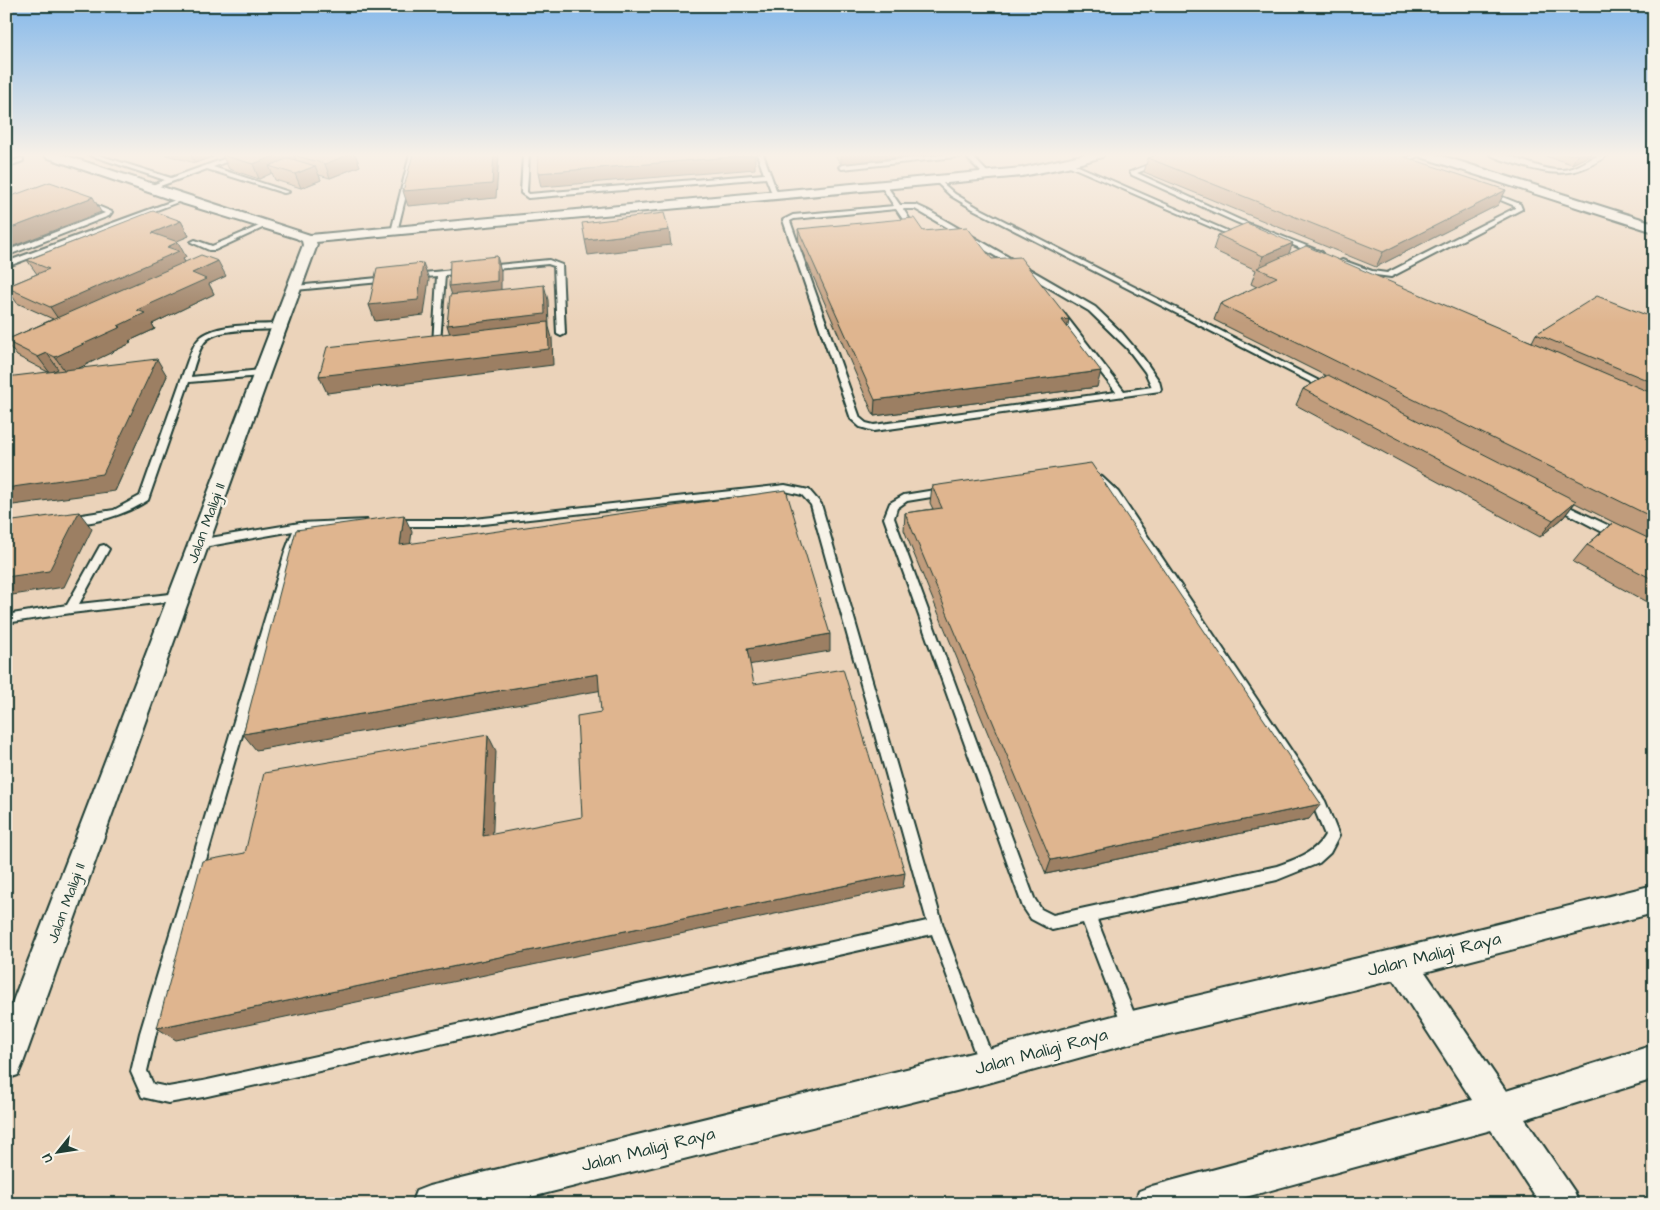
<svg xmlns="http://www.w3.org/2000/svg" width="1660" height="1210" font-family="'Architects Daughter',sans-serif">
  <style>
    .built { fill: #ebd3ba }
    .lines { fill: none; stroke-linecap: round; stroke-linejoin: round }
    .lane-casing { stroke: #1f3d34; stroke-width: 4 }
    .street-casing { stroke: #1f3d34; stroke-width: 4 }
    .lane { fill: #f7f3e8; fill-rule: evenodd }
    .street { fill: #f7f3e8; fill-rule: evenodd }
    .wall { fill: #c09c7b; stroke: #1f3d34 }
    .shaded-wall { fill: #9c7f64; stroke: #1f3d34 }
    .building { fill: #dfb58f; stroke: #1f3d34 }
    .labels { text-anchor: middle; stroke-width: 5; stroke-linejoin: round; paint-order: stroke }
    .street-label { font-size: 15px; fill: #1f3d34; stroke: #f7f3e8 }
    .near-street-label { font-size: 18px; fill: #1f3d34; stroke: #f7f3e8 }
  </style>
  <rect width="100%" height="100%" fill="#f0e0cd"/>
  <filter id="ink" filterUnits="userSpaceOnUse"><feTurbulence type="fractalNoise" baseFrequency=".02" numOctaves="2"/><feDisplacementMap in="SourceGraphic" scale="10" xChannelSelector="R" yChannelSelector="G"/><feConvolveMatrix kernelMatrix="1 2 1 2 8 2 1 2 1" color-interpolation-filters="sRGB"/></filter>
  <g filter="url(#ink)">
    <rect class="built" x="6" y="154" width="1648" height="1050"/>
    <g class="lines">
      <g class="lane-casing">
        <g id="lane">
          <polygon points="87,154 95,154 171,178 238,154 246,154 213,167 289,192 284,193 207,169 149,190 147,189 147,187 165,180"/>
          <polygon points="410,154 416,154 397,232 394,234 391,232"/>
          <polygon points="523,154 529,154 527,192 529,194 764,174 757,154 763,154 778,195 773,196 766,178 528,198 521,193"/>
          <polygon points="952,154 970,154 990,175 985,176 965,156 842,169 839,167 842,165"/>
          <polygon points="1176,154 1184,154 1137,173 1240,220 1322,252 1315,254 1236,222 1132,175 1130,172"/>
          <polygon points="1416,154 1423,154 1400,164 1395,163"/>
          <path d="M1490,154C1513,152 1537,171 1562,170C1579,170 1593,153 1609,154C1577,178 1552,176 1516,164C1507,161 1497,159 1490,154Z"/>
          <polygon points="21,158 23,159 23,161 6,167 6,163"/>
          <polygon points="1065,162 1069,162 1232,233 1227,234 1065,164"/>
          <polygon points="938,179 955,194 977,207 1333,388 1332,390 1326,390 973,209 951,196 936,182 936,180"/>
          <path d="M884,184L886,185L900,205H916L927,210L1095,307L1122,333L1143,358L1159,381L1161,389L1160,391L874,431L860,427L851,419L783,220L793,215L894,206L881,186ZM896,209L908,227V230L913,231L916,229L903,209H915L1089,311L1127,348L1145,372L1152,387L1124,391L1062,311H1056V315L1116,392L874,425L866,423L860,418L790,221L794,219Z"/>
          <polygon points="1486,192 1490,192 1520,204 1522,209 1391,277 1368,274 1338,262 1342,260 1372,271 1387,273 1515,208 1515,206 1486,194"/>
          <polygon points="181,198 186,199 6,267 6,262"/>
          <polygon points="84,202 88,202 112,212 109,216 6,256 6,251 105,213 84,204"/>
          <polygon points="266,223 271,224 215,250 209,250 191,242 195,240 212,246"/>
          <polygon points="549,260 562,265 565,334 561,336 557,334 554,266 548,264 486,270 482,268 486,266"/>
          <polygon points="463,269 466,269 466,273 445,275 440,343 433,345 437,276 414,278 410,276 414,274"/>
          <polygon points="388,277 392,279 391,281 295,290 291,288 295,286"/>
          <path d="M279,324L283,326L282,328C262,332 215,325 203,344C197,354 194,366 191,377L261,370L265,373L261,376L189,382L148,500C129,513 88,528 65,522L64,520L65,518L69,517L114,510L140,496L188,360C191,353 193,345 199,339C213,323 259,325 279,324Z"/>
          <path d="M1079,469L1102,477L1118,492L1325,801L1339,836L1330,853L1319,863L1277,880L1097,920L1139,1026L1137,1032L1131,1034L1125,1032L1083,923L1052,930L1031,919L1023,907L884,518L890,503L904,495L1052,471ZM1079,475L1095,482L1110,496L1314,808L1325,835C1314,854 1296,859 1277,866L1053,915L1041,909L1034,898L894,518L897,508L907,501L1052,477Z"/>
          <polygon points="785,485 809,490 821,504 943,926 995,1064 993,1070 987,1072 981,1070 932,934 203,1097 168,1103 142,1097 131,1072 140,1033 285,552 293,531 198,548 193,544 198,540 300,523 367,520 372,523 367,526 304,529 295,552 156,1033 147,1071 153,1084 168,1087 203,1081 927,921 811,505 802,495 785,491 465,526 393,526 388,523 393,520 465,520"/>
          <polygon points="1557,501 1622,532 1623,535 1618,539 1614,538 1553,506 1552,504"/>
          <polygon points="104,545 109,549 79,604 179,593 185,597 183,600 71,613 6,623 6,615 67,605 100,546"/>
        </g>
      </g>
      <g class="street-casing">
        <g id="street">
          <polygon points="44,154 61,154 310,235 1022,168 1086,154 1104,154 1102,157 1067,167 1022,176 316,242 317,245 270,373 23,1063 18,1075 6,1079 6,1019 303,245 302,241 296,238 178,202 46,157"/>
          <polygon points="1419,154 1436,154 1654,223 1654,232 1421,157"/>
          <polygon points="1654,885 1654,913 1425,972 1506,1091 1654,1045 1654,1079 1525,1119 1574,1191 1579,1204 1540,1204 1491,1130 1220,1204 1134,1204 1139,1191 1152,1186 1472,1100 1394,980 1132,1043 988,1083 503,1204 411,1204 416,1191 429,1186 988,1049 1132,1011 1401,948"/>
        </g>
      </g>
      <use href="#lane" class="lane"/>
      <use href="#street" class="street"/>
    </g>
    <g class="wall">
      <polygon points="163,154 220,154 195,163"/>
      <polygon points="355,154 360,166 330,178 319,175 321,180 301,188 275,180 272,173 259,179 229,169 222,155"/>
      <polygon points="834,154 923,154 841,164"/>
      <polygon points="1538,154 1593,154 1572,164"/>
      <polygon points="1148,158 1506,190 1498,205 1376,267 1144,172"/>
      <polygon points="181,221 189,236 175,241 186,257 183,259 185,262 226,276 209,284 214,294 152,324 155,329 129,341 131,343 76,369 167,376 115,491 48,372 17,356 9,346 6,347 6,335 9,339 53,319 17,303 6,287 37,274 27,260"/>
      <polygon points="798,229 923,231 992,259 1069,319 1067,328 1097,387 874,416 799,244"/>
      <polygon points="1218,235 1289,254 1532,342 1536,334 1654,318 1654,606 1573,562 1587,545 1613,522 1575,503 1563,518 1540,537 1296,405 1303,389 1326,376 1214,320 1220,304 1257,287 1251,284 1256,270 1213,250"/>
      <polygon points="932,486 1309,819 1046,874 904,530 905,513 933,509 930,503"/>
    </g>
    <g class="shaded-wall">
      <polygon points="190,154 220,154 195,163"/>
      <polygon points="280,154 320,154 294,155 297,163 269,166 272,173 259,179 253,164"/>
      <polygon points="350,154 355,154 360,166 330,178 325,164"/>
      <polygon points="494,154 499,154 496,198 408,206 403,191"/>
      <polygon points="841,154 923,154 841,164"/>
      <polygon points="1578,154 1593,154 1572,164"/>
      <polygon points="755,155 755,169 541,187 538,173"/>
      <polygon points="315,166 321,180 301,188 295,174"/>
      <polygon points="1506,190 1498,205 1376,267 1383,252"/>
      <polygon points="93,197 101,212 6,249 6,230"/>
      <polygon points="181,221 189,236 161,248 152,233"/>
      <polygon points="669,230 671,245 588,255 585,240"/>
      <polygon points="178,242 186,257 183,259 188,267 61,323 50,307 167,247"/>
      <polygon points="1293,243 1287,258 1259,269 1263,256"/>
      <polygon points="497,256 501,271 501,296 454,302 449,286"/>
      <polygon points="218,261 226,276 209,284 214,294 152,324 155,329 129,341 131,343 67,374 55,357 118,326 137,310 192,273"/>
      <polygon points="423,263 429,279 424,315 375,321 369,305"/>
      <polygon points="544,285 548,300 549,327 552,338 553,365 327,393 319,376 452,341 447,325"/>
      <polygon points="1069,319 1066,335 1062,320"/>
      <polygon points="47,353 58,369 50,373 38,357"/>
      <polygon points="157,359 167,376 115,491 6,506 6,488"/>
      <polygon points="1101,371 1097,387 874,416 875,400"/>
      <polygon points="1576,501 1563,518 1540,537 1553,520"/>
      <polygon points="79,512 92,529 64,587 6,596 6,577"/>
      <polygon points="404,515 412,532 408,562 400,545"/>
      <polygon points="830,634 830,651 748,665 747,649"/>
      <polygon points="598,674 603,690 256,750 243,734"/>
      <polygon points="488,735 496,751 492,851 483,836"/>
      <polygon points="1321,804 1309,819 1046,874 1051,860"/>
      <polygon points="905,873 903,887 176,1040 157,1028"/>
    </g>
    <g class="building">
      <polygon points="226,154 280,154 253,164 222,155"/>
      <polygon points="298,154 350,154 325,164 294,155"/>
      <polygon points="413,154 494,154 492,184 403,191"/>
      <polygon points="538,154 754,154 755,155 538,173"/>
      <polygon points="1160,154 1396,154 1506,190 1383,252 1148,158"/>
      <polygon points="289,158 315,166 295,174 269,166"/>
      <polygon points="50,182 93,197 6,230 6,198"/>
      <polygon points="153,211 181,221 152,233 178,242 167,247 179,251 50,307 6,287 49,269 27,260"/>
      <polygon points="664,213 669,230 585,240 582,223"/>
      <polygon points="914,218 923,231 967,227 992,259 1020,257 1069,319 1062,320 1101,371 875,400 798,229"/>
      <polygon points="1247,223 1293,243 1263,256 1218,235"/>
      <polygon points="1306,246 1654,394 1654,518 1220,304 1277,277 1257,268"/>
      <polygon points="201,255 218,261 192,273 206,279 137,310 145,313 118,326 121,327 55,357 47,353 38,357 6,341 6,340"/>
      <polygon points="497,256 497,281 449,286 450,261"/>
      <polygon points="423,263 418,300 369,305 377,268"/>
      <polygon points="544,285 545,314 447,325 450,295"/>
      <polygon points="1597,296 1654,318 1654,383 1536,334"/>
      <polygon points="548,322 549,349 319,376 327,347"/>
      <polygon points="157,359 103,474 6,488 6,377"/>
      <polygon points="1328,375 1576,501 1553,520 1303,389"/>
      <polygon points="1091,463 1321,804 1051,860 905,513 942,508 932,486"/>
      <polygon points="786,490 830,634 747,649 754,684 843,669 905,873 157,1028 202,861 245,853 264,773 488,735 483,836 582,817 577,716 601,712 598,674 243,734 296,530 404,515 400,545"/>
      <polygon points="79,512 49,571 6,577 6,522"/>
      <polygon points="1614,522 1654,541 1654,580 1587,545"/>
    </g>
  </g>
  <linearGradient id="sky" x2="0" y2="1"><stop stop-color="#86b9ea"/><stop offset="0.48" stop-color="#f8f1e8"/><stop offset="1" stop-color="#f8f1e8" stop-opacity="0"/></linearGradient>
  <rect width="1660" height="323" fill="url(#sky)"/>
  <g class="labels">
    <g class="street-label">
      <text transform="translate(206 523) rotate(-70)" y="5">Jalan Maligi II</text>
      <text transform="translate(66 903) rotate(-70)" y="5">Jalan Maligi II</text>
    </g>
    <g class="near-street-label">
      <text transform="translate(1434 954) rotate(-14)" y="6">Jalan Maligi Raya</text>
      <text transform="translate(1041 1051) rotate(-15)" y="6">Jalan Maligi Raya</text>
      <text transform="translate(648 1149) rotate(-14)" y="6">Jalan Maligi Raya</text>
    </g>
  </g>
  <rect width="1660" height="1210" fill="none" stroke="#f7f3e8" stroke-width="25"/>
  <rect x="12" y="12" width="1635" height="1185" fill="none" stroke="#1f3d34" stroke-width="2" filter="url(#ink)"/>
  <g transform="translate(58 1152) rotate(240)" stroke="#f7f3e8" stroke-width="4" paint-order="stroke">
  <path d="M0-4L9 19L0 12L-9 19Z" fill="#1f3d34"/>
  <text y="-8" font-size="14" font-weight="bold" text-anchor="middle" fill="#1f3d34">U</text>
  </g>
</svg>
